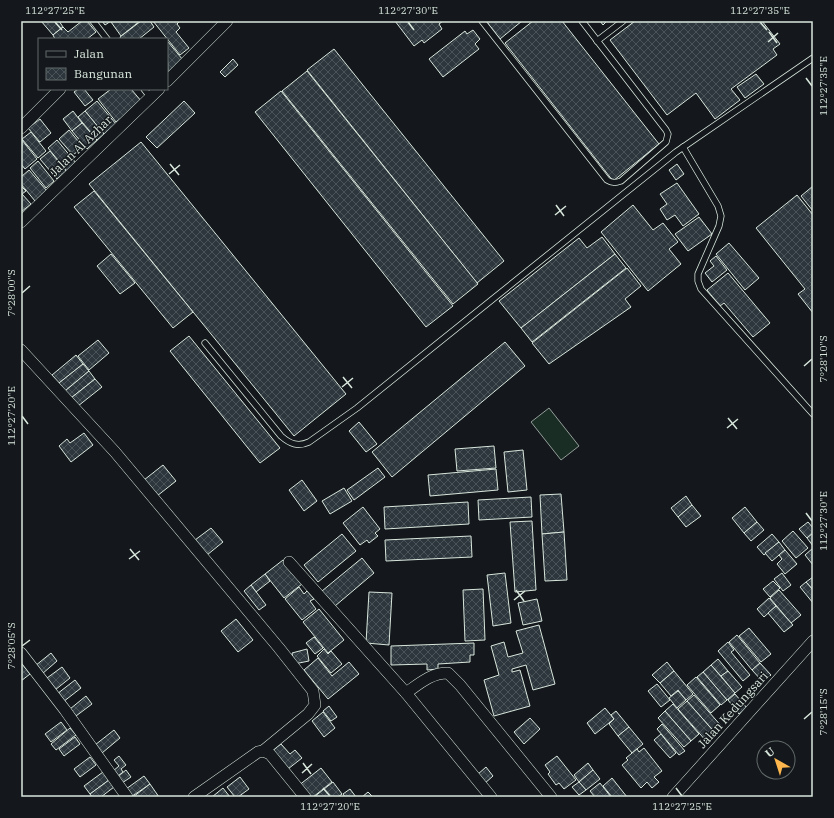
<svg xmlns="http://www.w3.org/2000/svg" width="834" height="818" font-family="'IBM Plex Serif',serif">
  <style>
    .green { fill: #1a2d24; stroke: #939e99 }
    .building { fill: url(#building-cross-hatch); stroke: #d8e6dc }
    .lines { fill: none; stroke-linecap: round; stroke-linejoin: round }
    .lane-casing { stroke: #d8e6dc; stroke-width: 7 }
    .street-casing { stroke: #d8e6dc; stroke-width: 12 }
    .lane { stroke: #14181c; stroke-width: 5.5 }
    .street { stroke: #14181c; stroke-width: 11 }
    .ticks { fill: none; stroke: #d8e6dc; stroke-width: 1.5 }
    .labels { text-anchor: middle; stroke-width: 3; stroke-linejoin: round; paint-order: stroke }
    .street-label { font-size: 12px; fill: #d8e6dc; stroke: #14181c }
    .neatline { fill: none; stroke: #d8e6dc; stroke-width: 1.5 }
    .ticks-label { font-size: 10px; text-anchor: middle; fill: #d8e6dc }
  </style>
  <defs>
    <pattern id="building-cross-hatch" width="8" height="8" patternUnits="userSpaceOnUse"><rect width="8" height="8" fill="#2c363c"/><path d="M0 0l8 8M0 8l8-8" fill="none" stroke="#4a5358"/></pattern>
  </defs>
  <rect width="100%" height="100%" fill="#14181c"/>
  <polygon class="green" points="549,408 579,446 561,460 531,422"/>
  <g class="building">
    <polygon points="41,21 59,21 63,27 53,35"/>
    <polygon points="82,21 87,21 96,32 87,39 55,39 53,35 63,27 68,32"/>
    <polygon points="102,21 111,21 105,25"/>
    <polygon points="112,21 140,21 121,36 111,22"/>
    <polygon points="141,21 150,21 154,27 139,39 121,39 120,37"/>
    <polygon points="153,21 180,21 177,24 180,28 176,32 189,48 180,55"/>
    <polygon points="395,21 443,21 439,24 442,29 424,43 422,40 414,46"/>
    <polygon points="486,21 522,21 500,39"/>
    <polygon points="533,21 562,21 659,144 613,181 505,43"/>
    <polygon points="600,21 607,21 603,25"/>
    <polygon points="635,21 762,21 780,44 773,49 777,55 731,89 740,100 715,119 696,93 667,115 610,40"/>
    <polygon points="473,30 480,39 475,44 479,49 443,77 429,59 465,31 467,34"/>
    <polygon points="168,42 183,60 168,73 167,43"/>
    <polygon points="334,49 504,261 477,283 307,70"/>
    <polygon points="233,59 238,65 225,77 220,72"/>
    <polygon points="307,71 478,284 453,304 282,91"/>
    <polygon points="756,74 764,84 745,98 737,87"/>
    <polygon points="78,89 84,89 93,100 85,106 74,92"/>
    <polygon points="111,89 131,89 142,102 116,122 98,99"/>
    <polygon points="281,91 453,306 426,327 255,112"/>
    <polygon points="97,101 116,124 104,134 85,111"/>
    <polygon points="184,101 195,113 157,148 146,137"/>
    <polygon points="73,111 82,123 72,131 63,119"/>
    <polygon points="85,111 104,134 97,140 78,117"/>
    <polygon points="40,119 51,133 40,142 28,128"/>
    <polygon points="82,123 97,140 87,149 72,131"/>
    <polygon points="69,130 83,147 73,155 59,139"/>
    <polygon points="31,132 46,151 38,158 22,139"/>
    <polygon points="22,140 37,159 25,169 21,164"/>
    <polygon points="57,140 76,163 67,171 48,148"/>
    <polygon points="141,142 346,394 294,436 89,184"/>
    <polygon points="50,151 66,171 57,179 40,159"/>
    <polygon points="38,161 54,181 46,188 30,168"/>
    <polygon points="677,164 684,174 676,180 669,170"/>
    <polygon points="29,170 47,191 35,201 21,184 21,177"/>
    <polygon points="677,183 699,214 683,226 675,215 667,220 660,209 667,204 660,194"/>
    <polygon points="21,186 26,191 22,194 31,204 21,212"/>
    <polygon points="813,186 813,211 801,196"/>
    <polygon points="94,191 193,312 173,328 74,207"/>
    <polygon points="797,195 813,215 813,313 798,294 805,289 756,228"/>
    <polygon points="633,205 653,230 663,223 678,242 669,249 681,264 648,291 601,232"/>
    <polygon points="699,217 712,234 688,251 675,234"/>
    <polygon points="602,237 615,254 521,328 499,301 579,238 587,248"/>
    <polygon points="729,243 759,278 745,290 716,254"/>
    <polygon points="111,254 135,283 120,294 97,266"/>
    <polygon points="615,254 626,268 532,342 521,328"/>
    <polygon points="716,256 727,270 712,282 705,273 714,266 710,261"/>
    <polygon points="627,268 641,286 625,299 631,307 549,364 532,343"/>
    <polygon points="728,273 770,323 753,337 724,303 720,306 707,290"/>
    <polygon points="189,336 280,448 260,463 170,351"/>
    <polygon points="98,340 109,353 89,370 78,356"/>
    <polygon points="505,342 525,366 392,477 372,452"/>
    <polygon points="76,355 83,364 59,383 52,375"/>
    <polygon points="83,364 89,371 65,391 59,383"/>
    <polygon points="89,371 95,379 71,398 65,391"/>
    <polygon points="95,379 102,387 78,406 71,398"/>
    <polygon points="359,422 377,444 366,452 349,431"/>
    <polygon points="84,433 93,445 71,462 59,446 67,439 70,443"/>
    <polygon points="494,446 496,468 457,471 455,449"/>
    <polygon points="523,450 527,490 508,492 504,452"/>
    <polygon points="163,465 176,481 157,496 144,480"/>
    <polygon points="378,468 385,477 354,500 347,490"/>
    <polygon points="496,469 498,490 430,496 428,475"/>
    <polygon points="302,480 317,501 304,511 289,490"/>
    <polygon points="344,488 352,501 330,514 322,501"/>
    <polygon points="561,494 564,532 542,534 540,495"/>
    <polygon points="686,496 692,505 678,517 671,508"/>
    <polygon points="531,497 532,517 479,520 478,500"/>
    <polygon points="468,502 469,524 385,529 384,507"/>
    <polygon points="692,505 701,516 686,527 678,517"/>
    <polygon points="363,507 380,529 375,533 378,536 369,543 367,540 360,545 343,523"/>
    <polygon points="745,507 757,522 744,533 732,518"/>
    <polygon points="532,521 536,590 515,592 510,522"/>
    <polygon points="757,522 764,530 751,541 744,533"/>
    <polygon points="808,522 813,528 813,533 807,538 799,529"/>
    <polygon points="211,528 223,542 207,555 195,540"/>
    <polygon points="793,531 808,548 796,558 782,541"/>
    <polygon points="564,532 567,580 545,581 542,534"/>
    <polygon points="813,533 813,546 807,538"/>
    <polygon points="342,534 356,551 318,582 304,565"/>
    <polygon points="772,534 779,542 764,555 757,547"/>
    <polygon points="471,536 472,557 386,561 385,540"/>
    <polygon points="779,542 785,550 772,561 765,553"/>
    <polygon points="813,548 813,565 805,555"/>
    <polygon points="785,550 797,564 785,574 777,564 782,559 779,555"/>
    <polygon points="362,558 374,573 335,606 322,591"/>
    <polygon points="283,560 302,584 284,598 265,574"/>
    <polygon points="505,573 511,623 493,626 487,575"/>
    <polygon points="782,573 791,585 783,591 774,579"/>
    <polygon points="265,574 270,581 256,592 251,585"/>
    <polygon points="813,577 813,590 806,582"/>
    <polygon points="773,581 780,588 770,597 763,589"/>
    <polygon points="806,582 813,590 813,603 800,587"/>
    <polygon points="251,585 266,605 259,610 244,591"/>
    <polygon points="299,587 304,594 307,591 314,599 310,601 316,609 302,620 285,599"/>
    <polygon points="483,589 485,640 465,641 463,590"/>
    <polygon points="779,590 801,615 791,623 770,598"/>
    <polygon points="369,592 392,593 389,645 366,643"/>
    <polygon points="769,598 776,606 764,617 757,609"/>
    <polygon points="537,599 542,621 523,625 518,603"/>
    <polygon points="776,606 793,625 784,632 768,613"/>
    <polygon points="319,609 344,640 328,653 303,622"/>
    <polygon points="236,619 253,640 238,652 221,631"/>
    <polygon points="539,625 555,684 533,690 526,665 512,669 512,672 520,670 530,706 494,716 484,680 499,675 491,646 504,642 508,657 523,653 516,631"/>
    <polygon points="749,628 771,654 761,662 739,636"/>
    <polygon points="737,635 760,663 752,670 729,642"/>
    <polygon points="314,637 323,648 315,654 306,643"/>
    <polygon points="728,642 734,650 731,652 750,675 743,681 718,651"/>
    <polygon points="474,643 474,655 470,655 470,662 438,664 438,669 427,670 427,664 391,665 391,646"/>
    <polygon points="307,649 309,661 294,664 292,653"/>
    <polygon points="324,649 328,654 331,651 342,664 331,673 317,656"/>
    <polygon points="51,653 57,661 42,674 35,666"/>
    <polygon points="318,658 332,676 349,662 359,674 328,699 304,670"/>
    <polygon points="718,659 728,671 721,676 711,665"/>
    <polygon points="667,662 674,671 660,683 652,675"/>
    <polygon points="760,663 771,675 763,682 752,670"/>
    <polygon points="22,664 30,674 21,681 21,665"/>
    <polygon points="711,665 735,693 727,700 703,672"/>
    <polygon points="62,667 70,678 55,690 47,678"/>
    <polygon points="674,671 693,694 686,700 678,690 671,696 660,683"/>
    <polygon points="728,671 742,687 735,693 721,676"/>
    <polygon points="703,672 727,700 721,705 697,677"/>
    <polygon points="696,677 720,705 711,713 687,685"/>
    <polygon points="75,680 81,688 63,702 57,694"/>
    <polygon points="657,684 670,700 661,707 648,691"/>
    <polygon points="678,691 686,700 677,708 669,698"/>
    <polygon points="735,694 747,708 739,714 728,700"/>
    <polygon points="694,695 723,728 716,734 687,701"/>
    <polygon points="86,696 92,704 76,716 70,709"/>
    <polygon points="687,701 716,734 707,742 678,709"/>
    <polygon points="673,704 699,734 691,741 665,711"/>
    <polygon points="329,706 337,717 331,721 323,711"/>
    <polygon points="605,708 614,719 595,734 587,723"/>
    <polygon points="616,711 629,727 618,736 609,724 614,719 611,715"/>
    <polygon points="665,711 691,741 684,747 658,718"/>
    <polygon points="323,712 335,728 324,737 312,721"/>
    <polygon points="530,718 540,729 524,744 514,732"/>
    <polygon points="61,722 67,730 51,742 45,734"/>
    <polygon points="662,724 685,751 679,755 657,729"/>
    <polygon points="629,727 643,744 632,753 618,736"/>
    <polygon points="70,728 76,735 56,750 51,744"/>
    <polygon points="114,730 120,738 102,753 95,745"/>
    <polygon points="661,734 676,753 670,758 654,740"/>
    <polygon points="75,737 80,744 64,756 59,749"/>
    <polygon points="281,744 290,754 295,750 302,758 288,769 273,750"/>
    <polygon points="644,748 662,771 654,777 659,782 652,788 647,782 641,788 622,765 628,760 626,758 637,749 639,752"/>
    <polygon points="119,756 126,765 121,769 123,772 117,777 113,771 119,766 114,760"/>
    <polygon points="557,756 576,780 564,789 559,783 556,785 548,774 550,772 545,765"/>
    <polygon points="90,757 96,765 80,777 74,769"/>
    <polygon points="588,763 593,770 579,782 574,775"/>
    <polygon points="486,767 493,776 484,784 477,775"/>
    <polygon points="321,768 332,782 313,797 307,797 298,786"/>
    <polygon points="126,770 131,777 122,783 117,777"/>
    <polygon points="593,770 600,779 586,790 579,782"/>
    <polygon points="103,772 109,780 90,794 84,786"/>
    <polygon points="144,776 150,784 131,797 126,789"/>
    <polygon points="240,777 249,789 238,797 235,797 227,787"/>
    <polygon points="612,778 627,797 612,797 603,786"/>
    <polygon points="109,780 114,787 101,797 92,797 90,794"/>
    <polygon points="333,782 342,794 338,797 314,797"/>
    <polygon points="579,782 586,790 579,795 572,787"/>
    <polygon points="600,783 611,797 595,797 590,791"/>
    <polygon points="150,784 159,797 133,797"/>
    <polygon points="223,788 230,797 212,797"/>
    <polygon points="350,789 356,797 345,797 343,794"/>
    <polygon points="368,792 373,797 362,797"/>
  </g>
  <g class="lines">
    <g class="lane-casing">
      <g id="lane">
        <polyline points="93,21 107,39"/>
        <path d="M482,21L607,180C612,183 615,183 621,181L666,142L668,134L666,130L582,21"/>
        <polyline points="597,41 623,21"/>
        <polyline points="144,89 151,98"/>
        <polyline points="683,147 718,206 721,216 719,226 698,274 698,281 701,289 813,414"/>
        <path d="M205,343L281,436C290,444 298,447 309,442L357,408L676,152L813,58"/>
      </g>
    </g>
    <g class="street-casing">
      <g id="street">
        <polyline points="167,81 227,21"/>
        <polyline points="21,128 60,89"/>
        <polyline points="21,222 159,89"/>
        <polyline points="21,350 115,452 279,648 313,691 315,705 308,714 263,751"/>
        <polyline points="289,562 406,693"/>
        <polyline points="21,653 65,710 127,797"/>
        <polyline points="194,797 258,752 263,751 270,754 305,797"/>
        <path d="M491,797L406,693C420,683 431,673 448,673L460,685L551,797"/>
        <polyline points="673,797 813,641"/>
      </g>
    </g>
    <use href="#lane" class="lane"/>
    <use href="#street" class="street"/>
  </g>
  <path class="ticks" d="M55,22L62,30M408,22L414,30M760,22L767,30M769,32L777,43M768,42L778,33M806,78L812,86M170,164L179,175M169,174L180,165M556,205L564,216M555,215L566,206M22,293L30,286M804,366L812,359M343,377L352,388M342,387L353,378M22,416L28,424M728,418L737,429M727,428L738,419M806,513L812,521M130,549L139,560M129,559L140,551M516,590L524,601M514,600L525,591M22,646L30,640M804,719L812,712M303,763L311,774M302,773L312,764M323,788L330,796M676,788L682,796"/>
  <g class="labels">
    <g class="street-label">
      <text transform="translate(81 146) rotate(-44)" y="4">Jalan Al Azhar</text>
      <text transform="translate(733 710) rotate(-48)" y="4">Jalan Kedungsari</text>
    </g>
  </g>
  <rect width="834" height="818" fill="none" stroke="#14181c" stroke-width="44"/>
  <rect x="38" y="38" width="130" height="52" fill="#14181c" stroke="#626a69"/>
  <rect x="46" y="51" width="20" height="6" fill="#14181c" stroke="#626a69"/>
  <text x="74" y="58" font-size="12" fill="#d8e6dc">Jalan</text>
  <rect x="46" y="68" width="20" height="12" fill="url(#building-cross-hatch)" stroke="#626a69"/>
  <text x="74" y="78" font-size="12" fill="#d8e6dc">Bangunan</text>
  <g transform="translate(776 760) rotate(321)"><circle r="19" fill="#14181c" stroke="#626a69"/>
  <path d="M0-3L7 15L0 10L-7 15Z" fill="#ffb74d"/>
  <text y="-6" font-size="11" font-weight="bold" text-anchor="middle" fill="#d8e6dc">U</text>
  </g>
  <rect x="22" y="22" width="790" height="774" class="neatline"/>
  <g class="ticks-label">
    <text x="55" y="14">112°27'25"E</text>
    <text x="408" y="14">112°27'30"E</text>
    <text x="760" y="14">112°27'35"E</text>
    <text transform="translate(823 86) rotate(-90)" y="4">112°27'35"E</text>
    <text transform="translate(11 293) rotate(-90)" y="4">7°28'00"S</text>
    <text transform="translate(823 359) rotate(-90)" y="4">7°28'10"S</text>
    <text transform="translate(11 416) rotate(-90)" y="4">112°27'20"E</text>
    <text transform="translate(823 521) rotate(-90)" y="4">112°27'30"E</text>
    <text transform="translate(11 646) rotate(-90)" y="4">7°28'05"S</text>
    <text transform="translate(823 712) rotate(-90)" y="4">7°28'15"S</text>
    <text x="330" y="810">112°27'20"E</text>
    <text x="682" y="810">112°27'25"E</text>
  </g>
</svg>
